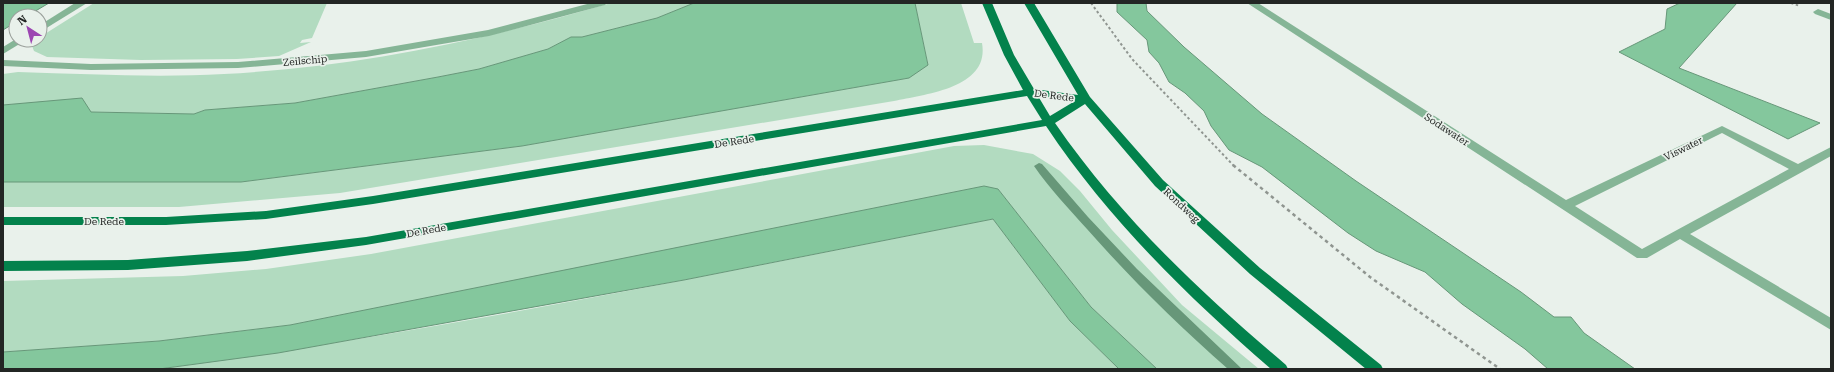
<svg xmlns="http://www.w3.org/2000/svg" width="1834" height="372" font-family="'Roboto Serif',serif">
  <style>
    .green { fill: #b2dbc0 }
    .water { fill: #84c79d; stroke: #679779 }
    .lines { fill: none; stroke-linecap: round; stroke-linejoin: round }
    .stream { fill: #679779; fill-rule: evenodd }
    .path-far1 { stroke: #8f9590; stroke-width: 2; stroke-dasharray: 2.5 2.5; stroke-linecap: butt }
    .path { stroke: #8f9590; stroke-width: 2.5; stroke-dasharray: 3.5 3.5; stroke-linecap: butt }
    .minor { fill: #85b596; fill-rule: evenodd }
    .major { fill: #03824c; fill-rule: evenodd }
    .labels { text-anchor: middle; stroke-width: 3.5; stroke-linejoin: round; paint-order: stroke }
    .street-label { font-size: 10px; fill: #232624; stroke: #e9f1eb }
  </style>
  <rect width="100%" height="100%" fill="#e9f1eb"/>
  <g class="green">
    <polygon points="94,3 327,3 312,38 302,40 300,43 311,42 279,56 237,59 141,60 47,57 34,51 32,46 35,40 40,40 40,37"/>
    <path d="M611,3H694L657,18L582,37H571L548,49L479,69L438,77L295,103L205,110L194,114L91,112L37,103L3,105V74L18,72C87,74 156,78 224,74C355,67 485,40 611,3Z"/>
    <path d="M915,3H961L974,43H982C990,88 926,94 894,101L340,193L179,207H3V182H241L522,146L908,78L928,64Z"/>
    <polygon points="984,145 1033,154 1060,171 1080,191 1112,230 1182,305 1259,369 1157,369 1091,307 998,189 290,325 159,341 3,352 3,281 183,276 266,269 371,254 954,146"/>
    <path d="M993,219L1070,321L1119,369H159C439,331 716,274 993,219Z"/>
  </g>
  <g class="water">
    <polygon points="3,3 49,3 27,16 16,16 16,22 3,30"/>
    <polygon points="694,3 915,3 928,65 909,78 522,146 241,182 3,182 3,105 82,98 91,112 194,114 205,110 295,103 438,77 479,69 548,49 571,37 582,37 657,18"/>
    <polygon points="1117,3 1146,3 1147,11 1184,47 1262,114 1356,181 1521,292 1554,317 1571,317 1584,333 1635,369 1548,369 1525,349 1462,304 1425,272 1376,251 1348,233 1262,167 1229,150 1211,126 1204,111 1185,93 1169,82 1159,63 1149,52 1147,40 1117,12"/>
    <polygon points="1680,3 1737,3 1679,68 1820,123 1788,139 1619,52 1665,29 1667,9"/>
    <polygon points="984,186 998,189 1091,307 1157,369 1119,369 1070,321 993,219 684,280 278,353 159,369 3,369 3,352 159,341 290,325"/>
  </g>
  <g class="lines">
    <path class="stream" d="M1039,163L1042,164L1088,217L1137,269L1242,369H1228C1178,325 1131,279 1087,229C1069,209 1049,188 1034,166Z"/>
    <g class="path-far1">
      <polyline points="1091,3 1132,59 1234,166"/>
      <polyline points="1791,3 1800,6"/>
    </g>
    <polyline class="path" points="1233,165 1370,277 1500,369"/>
    <g class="minor">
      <polygon points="75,3 87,3 40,32 40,25"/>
      <polygon points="591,3 607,3 605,5 489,36 366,57 238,68 91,70 3,66 3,60 91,64 238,62 366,51 488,30"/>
      <path d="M1247,3H1258L1566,200L1722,126L1798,164L1831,147V156L1690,234L1831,318V330L1680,239L1647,258H1637ZM1722,133L1789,169L1642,249L1575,206Z"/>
      <polygon points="1818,9 1831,14 1831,20 1815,14 1813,12"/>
      <polygon points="16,39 26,40 3,54 3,47"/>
    </g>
    <path class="major" d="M982,3H992L1014,55L1034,89L1078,95L1024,3H1034L1090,97L1163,180L1260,268L1381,365L1383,369H1366L1250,274L1155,186L1085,104L1055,123C1119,216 1200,292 1286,365L1288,369H1271C1187,296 1108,219 1046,126L366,245L247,261L128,270L3,271V261L128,260L247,251L366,237L1042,120L1027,96L373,204L266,219L166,225H3V217H166L266,211L373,196L1023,90L1004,55ZM1038,96L1075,101L1050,116Z"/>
  </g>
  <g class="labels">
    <g class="street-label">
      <text transform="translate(305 60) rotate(-5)" y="4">Zeilschip</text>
      <text transform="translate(1054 95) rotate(7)" y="4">De Rede</text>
      <text transform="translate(1447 129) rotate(33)" y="4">Sodawater</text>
      <text transform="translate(734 141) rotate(-9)" y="4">De Rede</text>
      <text transform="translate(1683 148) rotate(-26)" y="4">Viswater</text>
      <text transform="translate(1182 205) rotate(43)" y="4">Rondweg</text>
      <text x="104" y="225">De Rede</text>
      <text transform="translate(426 230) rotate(-10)" y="4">De Rede</text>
    </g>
  </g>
  <rect width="1834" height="372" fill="none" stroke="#232624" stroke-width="8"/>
  <g transform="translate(28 28) rotate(324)"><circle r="19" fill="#e9f1eb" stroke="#9aa09b"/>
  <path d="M0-3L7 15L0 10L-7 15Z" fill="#9c45b2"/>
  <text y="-6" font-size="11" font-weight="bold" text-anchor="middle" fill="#232624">N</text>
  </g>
</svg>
